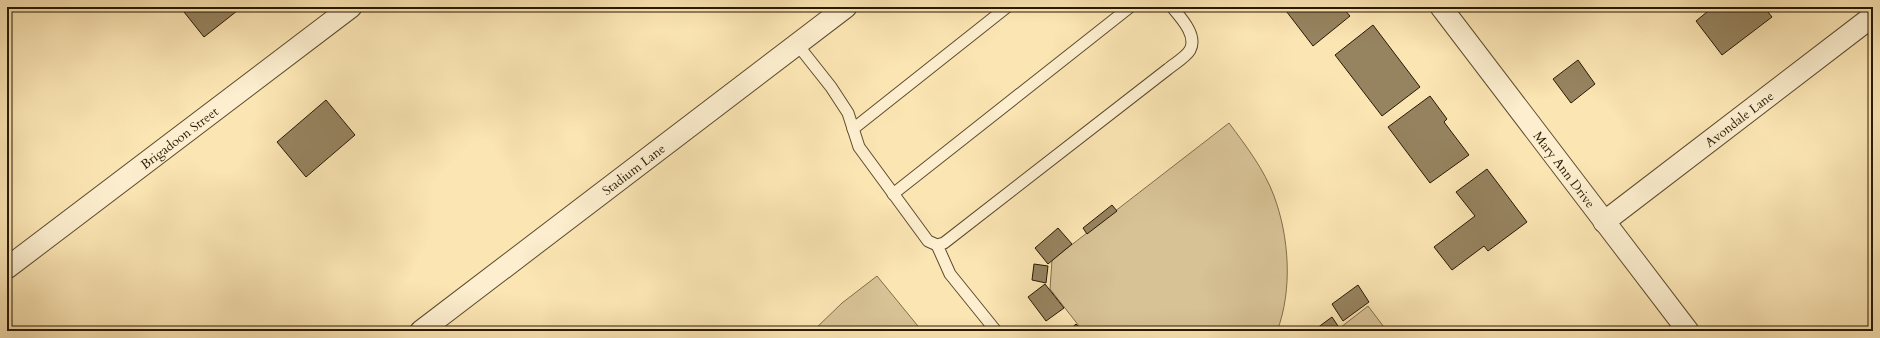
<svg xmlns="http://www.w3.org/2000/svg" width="1880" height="338" font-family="Cardo,serif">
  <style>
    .green { fill: #d7c295; stroke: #806e4c }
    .building { fill: #96835f; stroke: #281903 }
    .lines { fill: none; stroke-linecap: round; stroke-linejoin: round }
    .service-casing { stroke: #5d4c2f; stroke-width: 13 }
    .minor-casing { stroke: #5d4c2f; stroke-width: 23 }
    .service { stroke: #fceece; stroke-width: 11 }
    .minor { stroke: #fceece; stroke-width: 21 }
    .labels { text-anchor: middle; stroke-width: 3.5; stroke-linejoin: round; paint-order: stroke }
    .street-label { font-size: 13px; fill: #281903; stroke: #fceece }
  </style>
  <rect width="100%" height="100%" fill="#fbe5b3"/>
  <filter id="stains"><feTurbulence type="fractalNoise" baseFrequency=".005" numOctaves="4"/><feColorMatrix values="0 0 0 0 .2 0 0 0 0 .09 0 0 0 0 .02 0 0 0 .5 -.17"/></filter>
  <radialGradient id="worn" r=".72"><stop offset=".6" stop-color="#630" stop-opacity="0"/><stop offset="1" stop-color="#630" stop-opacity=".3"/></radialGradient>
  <g class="green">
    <path d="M1229,123C1246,146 1264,169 1274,196C1289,236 1293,290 1277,331H1083L1050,289L1052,260Z"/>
    <polygon points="877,276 922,331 813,331 842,303"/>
    <polygon points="1368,306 1387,331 1336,331"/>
  </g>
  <g class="building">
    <polygon points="180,7 242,7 204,37"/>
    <polygon points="1283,7 1342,7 1350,16 1313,46"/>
    <polygon points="1713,7 1764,7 1772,17 1722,55 1696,21"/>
    <polygon points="1373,25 1420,87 1382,116 1335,55"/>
    <polygon points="1578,60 1595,84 1571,103 1553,79"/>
    <polygon points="1430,96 1447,119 1444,122 1469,155 1430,183 1388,127"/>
    <polygon points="326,100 355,135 306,177 277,142"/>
    <polygon points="1487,169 1527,222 1488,251 1484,246 1452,270 1434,247 1475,216 1456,192"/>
    <polygon points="1112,205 1117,211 1087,234 1083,228"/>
    <polygon points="1058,228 1072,244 1048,264 1035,248"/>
    <polygon points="1034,264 1048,266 1046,283 1032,280"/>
    <polygon points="1045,284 1064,308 1046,321 1028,297"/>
    <polygon points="1358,285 1369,302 1343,321 1332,304"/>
    <polygon points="1332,317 1338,326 1331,331 1313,331"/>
    <polygon points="1076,324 1082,331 1070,331 1069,330"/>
  </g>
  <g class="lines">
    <g class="service-casing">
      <g id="service">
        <path d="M797,44L831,87L848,113L859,147L928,241L937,245L944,243L1168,69C1174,64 1186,57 1190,50C1198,35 1180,17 1172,7"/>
        <polyline points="853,129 1007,7"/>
        <polyline points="893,194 1130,7"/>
        <polyline points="937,245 950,274 996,331"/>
      </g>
    </g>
    <g class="minor-casing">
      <g id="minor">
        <path id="s1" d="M1441,7L1688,331"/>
        <path id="s2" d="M1604,222L1873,16"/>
        <path id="s3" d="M7,268L351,7"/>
        <path id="s4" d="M421,331L846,7"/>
      </g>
    </g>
    <use href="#service" class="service"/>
    <use href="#minor" class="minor"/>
  </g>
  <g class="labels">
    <g class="street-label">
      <text dy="5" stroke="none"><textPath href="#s2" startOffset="170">Avondale Lane</textPath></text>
      <text dy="5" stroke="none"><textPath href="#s3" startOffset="216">Brigadoon Street</textPath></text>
      <text dy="5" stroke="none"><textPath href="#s4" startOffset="267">Stadium Lane</textPath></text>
      <text dy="5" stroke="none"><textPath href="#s1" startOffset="204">Mary Ann Drive</textPath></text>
    </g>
  </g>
  <rect width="1880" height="338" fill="none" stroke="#fbe5b3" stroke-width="24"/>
  <rect x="8" y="8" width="1864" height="322" fill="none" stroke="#281903" stroke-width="2"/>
  <rect x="12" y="12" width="1856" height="314" fill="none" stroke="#281903"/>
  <rect width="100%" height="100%" filter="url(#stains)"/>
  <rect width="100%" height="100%" fill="url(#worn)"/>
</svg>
